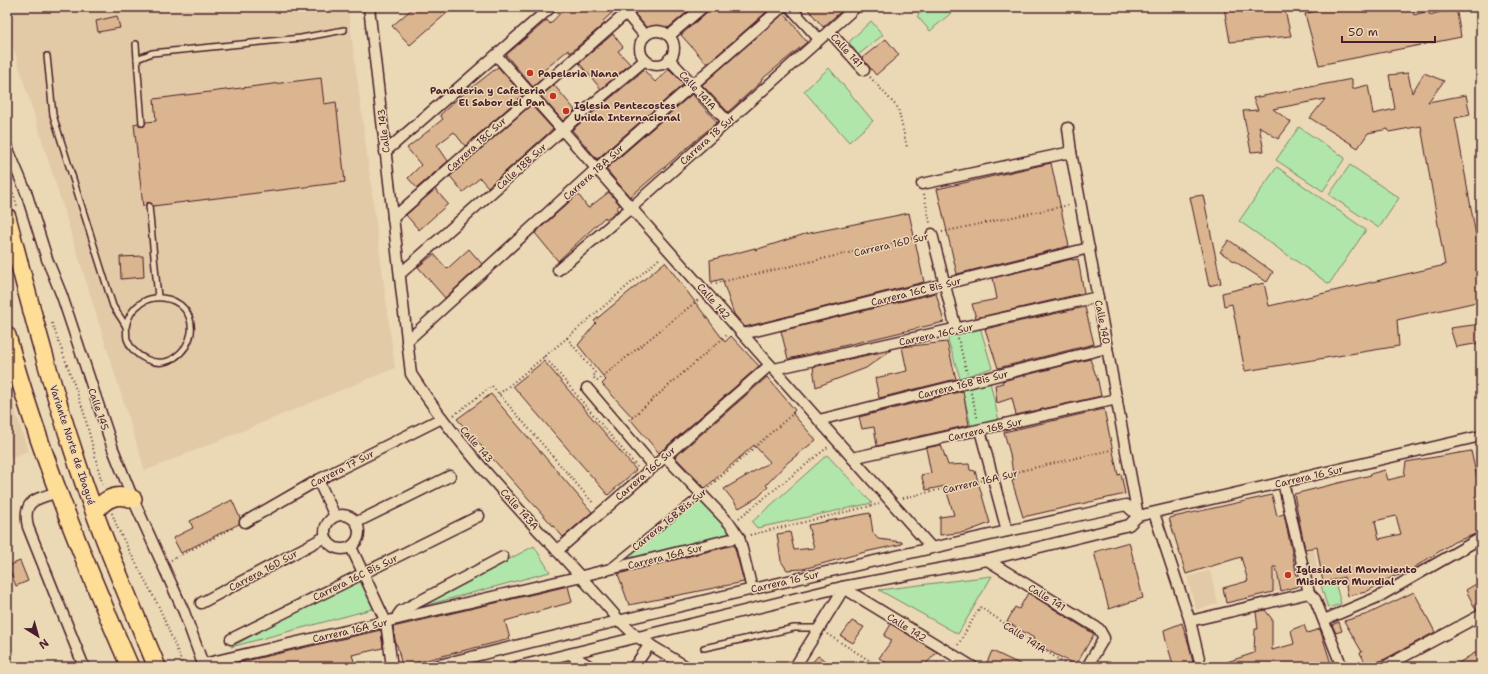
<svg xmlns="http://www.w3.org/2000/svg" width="1488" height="674" font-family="'Shantell Sans',sans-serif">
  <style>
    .built { fill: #e3caa7 }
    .green { fill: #b0e6a9; stroke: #7d826a }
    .building { fill: #dbb58f; stroke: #4a1f2b; fill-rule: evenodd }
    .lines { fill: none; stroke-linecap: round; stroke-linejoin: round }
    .service-casing { stroke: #4a1f2b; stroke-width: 8 }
    .minor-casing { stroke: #4a1f2b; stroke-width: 13 }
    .trunk-casing { stroke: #4a1f2b; stroke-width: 20 }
    .path { stroke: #4a1f2b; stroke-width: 2; stroke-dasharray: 1 3; stroke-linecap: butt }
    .service { stroke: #ebd9b6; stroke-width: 5 }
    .minor { stroke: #ebd9b6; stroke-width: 10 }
    .trunk { stroke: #fedd96; stroke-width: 17 }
    .poi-dot { fill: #c8321e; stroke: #ebd9b6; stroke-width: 1.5 }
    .labels { text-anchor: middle; stroke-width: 3; stroke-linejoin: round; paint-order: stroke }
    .street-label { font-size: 10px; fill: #4a1f2b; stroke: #ebd9b6 }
    .poi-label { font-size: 10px; font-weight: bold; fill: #4a1f2b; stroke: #ebd9b6; text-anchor: start }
  </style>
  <rect width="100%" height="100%" fill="#ebd9b6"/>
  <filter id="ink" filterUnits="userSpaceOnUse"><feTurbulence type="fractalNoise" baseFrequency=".025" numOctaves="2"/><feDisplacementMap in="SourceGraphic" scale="8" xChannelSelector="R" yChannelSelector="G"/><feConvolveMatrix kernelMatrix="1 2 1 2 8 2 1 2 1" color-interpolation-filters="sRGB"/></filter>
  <g filter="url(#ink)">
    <g class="built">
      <polygon points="7,7 348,7 395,368 145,471 7,28"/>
      <polygon points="7,382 28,451 7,460"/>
      <polygon points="1314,549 1319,583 1311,586 1302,551"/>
      <polygon points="1210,570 1218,604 1196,610 1187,577"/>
      <polygon points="1277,575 1280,591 1270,592 1269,577"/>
    </g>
    <g class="green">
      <polygon points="928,7 958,7 930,31 917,16"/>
      <polygon points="871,21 883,35 858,55 849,42"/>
      <polygon points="829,68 873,121 849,142 804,91"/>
      <polygon points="1299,127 1345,158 1323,191 1276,160"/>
      <polygon points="1350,165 1399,198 1379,228 1329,195"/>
      <polygon points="1277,167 1366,230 1329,284 1239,221"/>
      <polygon points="980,327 992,368 960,378 947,337"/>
      <polygon points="990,382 1000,425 972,431 962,388"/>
      <polygon points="827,455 872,503 757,528 752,522"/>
      <polygon points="700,500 731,534 622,561"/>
      <polygon points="534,546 550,572 419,607"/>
      <polygon points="363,574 376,608 231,647"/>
      <polygon points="992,576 958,634 879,590"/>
      <polygon points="1335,582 1341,604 1328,608 1321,586"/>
    </g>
    <g class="building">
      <polygon points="414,7 454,7 410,45 392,26"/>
      <polygon points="566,7 615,7 615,10 603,21 605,23 570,53 568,50 542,72 545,76 533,87 506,55 547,20 550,24"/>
      <polygon points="639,7 693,7 668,28 647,28 635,14"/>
      <polygon points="709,7 772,7 707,64 681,35 707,12"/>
      <polygon points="806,7 846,7 823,27"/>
      <polygon points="1224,7 1279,7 1285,11 1291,36 1230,42"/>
      <polygon points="1330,7 1412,7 1414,15 1428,11 1430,15 1456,7 1461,37 1319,65 1305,14"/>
      <polygon points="784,13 807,42 761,80 762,81 728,112 702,85"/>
      <polygon points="117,16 120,28 98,32 96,21"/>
      <polygon points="613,34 623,47 618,51 630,64 601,89 579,63"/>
      <polygon points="886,39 899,55 876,75 862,58"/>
      <polygon points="498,67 523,95 465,146 454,132 437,145 448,161 417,188 408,178 421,165 407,148 443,119 440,115 456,100"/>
      <polygon points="669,69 684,84 597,159 572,130 644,70 655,82"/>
      <polygon points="1408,73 1412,93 1424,73 1444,81 1428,102 1466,95 1470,115 1455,118 1481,264 1481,301 1397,320 1399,346 1245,371 1232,304 1224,306 1222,293 1264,283 1269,306 1445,265 1421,126 1389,132 1388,129 1368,133 1358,148 1310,118 1325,99 1273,109 1291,122 1278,139 1259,126 1264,151 1251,152 1243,111 1258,110 1253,98 1352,79 1352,89 1368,85 1373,114 1395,109 1389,75"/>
      <polygon points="321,78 324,104 336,102 345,182 153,206 148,202 143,207 134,124 138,123 143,127 146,122 156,121 154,99"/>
      <polygon points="554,85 575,110 563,121 541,96"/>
      <polygon points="692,94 717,122 630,197 606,169"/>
      <polygon points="531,105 553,129 488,187 480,178 463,192 450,176"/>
      <polygon points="1051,163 1069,246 957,274 937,189"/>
      <polygon points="435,189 448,204 419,230 406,215"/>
      <polygon points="609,192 620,205 616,208 618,210 606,219 605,217 558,261 535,233 578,194 588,208"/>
      <polygon points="1203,195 1221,283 1209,286 1190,197"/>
      <polygon points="909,213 924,282 745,327 734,314 722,279 711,282 710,260 755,248 755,250 805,234"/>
      <polygon points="1229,240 1273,272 1267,282 1220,252"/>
      <polygon points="469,249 482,264 445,298 418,267 434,254 447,269"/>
      <polygon points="143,256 144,277 121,279 120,257"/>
      <polygon points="1072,259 1072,260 1078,259 1084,293 976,318 972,304 997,299 993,278"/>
      <polygon points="665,262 725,342 731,336 759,366 659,453 631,420 633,418 602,384 606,380 578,345 596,323 594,321"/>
      <polygon points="936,293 944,322 788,359 781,331"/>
      <polygon points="1085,307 1094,344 998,368 985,329"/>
      <polygon points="1481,324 1481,343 1456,347 1450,328"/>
      <polygon points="947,342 956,379 879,398 875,378 907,371 902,347"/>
      <polygon points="891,350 866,368 816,387 813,367"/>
      <polygon points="1090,359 1098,381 1101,396 1016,415 1012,398 997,403 995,385 1003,383 1002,381"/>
      <polygon points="544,361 636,470 608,495 513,386"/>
      <polygon points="767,377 795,410 792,413 816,440 787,463 766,485 768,487 758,497 739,508 724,489 770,462 754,445 705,488 675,457"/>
      <polygon points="963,391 969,425 877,446 874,427 862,429 859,417"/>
      <polygon points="491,394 592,512 563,537 457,419"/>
      <polygon points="1104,409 1118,475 1121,474 1125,494 1023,517 1012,481 1014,480 1010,454 1004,432"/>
      <polygon points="941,445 948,465 969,464 970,470 975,471 990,523 966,532 940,535 940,517 954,515 945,486 926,490 921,475 931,473 926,448"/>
      <path d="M1471,451L1477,478L1481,477V532L1454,542L1404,574L1392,577L1366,592L1348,596L1344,577L1323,583L1317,547L1305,549L1294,494L1371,475L1370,474L1385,470L1388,480L1404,476L1406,462ZM1396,516L1401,534L1379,539L1375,521Z"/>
      <polygon points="1272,495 1277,516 1284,514 1299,586 1281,591 1276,567 1273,567 1273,592 1226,603 1223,588 1248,581 1241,557 1186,574 1169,518"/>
      <polygon points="232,500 240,518 239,524 181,553 173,538 193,528 190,521"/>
      <polygon points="870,513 873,533 878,539 902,542 902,544 865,552 803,569 787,570 781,561 777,534 790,532 794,550 814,548 808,525"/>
      <polygon points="1129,542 1143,598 1109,609 1094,552"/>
      <polygon points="734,545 744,582 629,605 618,574"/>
      <polygon points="20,561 28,581 16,586 8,566"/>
      <polygon points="1476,584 1481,595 1481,609 1476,610 1466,590"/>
      <polygon points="568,586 572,602 505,621 510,639 402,666 397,645 396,645 393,627"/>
      <polygon points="1414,592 1435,632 1385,659 1367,666 1360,653 1362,652 1344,621 1368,614"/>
      <polygon points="1028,593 1094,634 1076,665 1043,648 1033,640 1034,638 1007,622 1015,607 1019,609"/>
      <polygon points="1265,610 1272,619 1272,650 1294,644 1291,630 1304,625 1307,633 1320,629 1332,667 1219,667 1218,665 1254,653 1255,629 1258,629 1256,612"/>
      <polygon points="852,621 864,627 853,643 841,636"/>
      <polygon points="1339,622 1342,631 1336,633 1332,625"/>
      <polygon points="1182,623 1189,645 1194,667 1174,667 1166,641 1164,630"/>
      <polygon points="891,624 937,652 923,667 893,667 879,658 892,640 884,636"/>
      <polygon points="381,630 383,648 352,655 356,667 233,667 232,664 237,663"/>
      <polygon points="1481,649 1481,667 1452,667"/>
      <polygon points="992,651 1026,667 985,667"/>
      <polygon points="818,656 836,667 808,667"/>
    </g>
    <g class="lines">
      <g class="service-casing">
        <g id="service">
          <polyline points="136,44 137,59"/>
          <path d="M47,56L53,115L113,306C117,313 123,320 126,327C127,330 126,335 127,339C133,357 157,369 174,358C183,352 189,344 191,333C196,292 134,283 126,327"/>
          <polyline points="142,123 137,59 152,53 301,38 344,30"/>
          <polyline points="149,206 158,297"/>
          <polyline points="611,566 701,494"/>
          <polyline points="704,648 794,628 818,628"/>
        </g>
      </g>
      <g class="minor-casing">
        <g id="minor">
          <path d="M369,7L411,374C469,464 549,538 619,620L637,637L687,667"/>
          <polyline points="621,7 645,36"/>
          <polyline points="790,7 819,39"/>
          <polyline points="829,31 864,70"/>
          <circle cx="657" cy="48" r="17"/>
          <polyline points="669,36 703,7"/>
          <polyline points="496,55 931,547"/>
          <polyline points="669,59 727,121"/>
          <polyline points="1068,128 1071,152 1138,516"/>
          <polyline points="7,147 26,192 47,259 62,296 113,449 133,499 184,612 204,667"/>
          <polyline points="385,152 551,7"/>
          <polyline points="922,184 1071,152"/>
          <polyline points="393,218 633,7"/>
          <polyline points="932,234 956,329"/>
          <polyline points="558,270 632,207 856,7"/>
          <polyline points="400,274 563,129 645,60"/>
          <polyline points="743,334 1089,248"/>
          <polyline points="407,341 597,168 782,7"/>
          <polyline points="774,369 1098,297"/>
          <polyline points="587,388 653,466"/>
          <polyline points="819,420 1107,348"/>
          <polyline points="980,430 1007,531"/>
          <polyline points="665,456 731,525 739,537 752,589"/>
          <polyline points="852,458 1117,399"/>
          <polyline points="318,480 335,516"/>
          <polyline points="1283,482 1309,593 1315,599 1342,667"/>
          <path d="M59,492C35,499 22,500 28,527L84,667"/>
          <polyline points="1154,513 1190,621 1201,667"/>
          <circle cx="342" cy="532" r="17"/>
          <polyline points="245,522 318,480 442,418"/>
          <polyline points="357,522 450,476"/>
          <polyline points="351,547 386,622 392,667"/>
          <polyline points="557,551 770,365"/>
          <polyline points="987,560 1099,629 1104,638 1087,667"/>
          <polyline points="842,587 973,667"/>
          <polyline points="201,603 325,537"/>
          <polyline points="397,619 398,615 401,611 503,557"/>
          <polyline points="1324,620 1378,597 1481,538"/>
          <polyline points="1190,621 1309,593"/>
          <polyline points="231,639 479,516"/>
          <polyline points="570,654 591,667"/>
          <polyline points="203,664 582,576 739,537"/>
          <path d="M431,667C661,609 893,556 1126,505L1138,516"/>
          <polyline points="516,667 842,587 987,560 1129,525 1138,516 1481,436"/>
          <polyline points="634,667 650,644"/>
          <polyline points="795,667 844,588"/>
          <polyline points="1384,667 1481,615"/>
        </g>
      </g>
      <g class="trunk-casing">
        <g id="trunk">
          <path d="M7,217C28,296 48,375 74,453C97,526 128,597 157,667"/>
          <path d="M7,336C38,449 83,559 130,667"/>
          <path d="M95,512C105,498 117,493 133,499"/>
        </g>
      </g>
      <g class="path">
        <polyline points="870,77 898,108 907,147"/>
        <polyline points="13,193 17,206"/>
        <polyline points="924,194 930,223"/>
        <polyline points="942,232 1069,205"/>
        <polyline points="712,284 923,236"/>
        <polyline points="52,323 83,409 103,487"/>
        <polyline points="567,338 660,258"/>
        <polyline points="958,338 967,373"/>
        <polyline points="544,356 637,467"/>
        <polyline points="597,381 698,300"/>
        <polyline points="971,393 978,420"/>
        <polyline points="499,394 567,338 596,374 593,376 596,381"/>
        <polyline points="454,415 492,386 594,504"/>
        <polyline points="629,420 728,334"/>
        <polyline points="1003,475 1115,449"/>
        <polyline points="709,487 796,411"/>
        <polyline points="903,498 983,480"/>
        <polyline points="112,513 118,529 159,607 184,667"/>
        <polyline points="739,518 828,447"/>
        <polyline points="750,535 879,504"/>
        <polyline points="171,560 235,527"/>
        <polyline points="827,634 880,667"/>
        <polyline points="958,645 980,607 1070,667"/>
        <polyline points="935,667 939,660"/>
      </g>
      <use href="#service" class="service"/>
      <use href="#minor" class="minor"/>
      <use href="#trunk" class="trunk"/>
    </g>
  </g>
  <g class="poi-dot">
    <circle cx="530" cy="73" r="4"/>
    <circle cx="553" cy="96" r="4"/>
    <circle cx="566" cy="111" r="4"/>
    <circle cx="1288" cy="575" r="4"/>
  </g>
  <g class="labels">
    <g class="street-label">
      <text transform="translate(847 50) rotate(48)" y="4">Calle 141</text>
      <text transform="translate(698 90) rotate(47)" y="4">Calle 141A</text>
      <text transform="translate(383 131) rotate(-97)" y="4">Calle 143</text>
      <text transform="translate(707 139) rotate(-42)" y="4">Carrera 18 Sur</text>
      <text transform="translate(476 144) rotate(-42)" y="4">Carrera 18C Sur</text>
      <text transform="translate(521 166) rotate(-42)" y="4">Calle 18B Sur</text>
      <text transform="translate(593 172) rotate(-42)" y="4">Carrera 18A Sur</text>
      <text transform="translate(891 244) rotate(-13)" y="4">Carrera 16D Sur</text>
      <text transform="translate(916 291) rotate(-14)" y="4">Carrera 16C Bis Sur</text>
      <text transform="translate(714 301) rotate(49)" y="4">Calle 142</text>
      <text transform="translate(1103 322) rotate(79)" y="4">Calle 140</text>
      <text transform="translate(936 334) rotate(-12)" y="4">Carrera 16C Sur</text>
      <text transform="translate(963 384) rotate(-14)" y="4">Carrera 16B Bis Sur</text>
      <text transform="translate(99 409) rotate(71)" y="4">Calle 145</text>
      <text transform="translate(985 429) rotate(-13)" y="4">Carrera 16B Sur</text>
      <text transform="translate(477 444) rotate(49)" y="4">Calle 143</text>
      <text transform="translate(73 445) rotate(72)" y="4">Variante Norte de Ibagué</text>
      <text transform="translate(342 468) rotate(-27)" y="4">Carrera 17 Sur</text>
      <text transform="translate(645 473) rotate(-41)" y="4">Carrera 16C Sur</text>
      <text transform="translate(1309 476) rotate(-13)" y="4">Carrera 16 Sur</text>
      <text transform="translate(980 481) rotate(-13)" y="4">Carrera 16A Sur</text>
      <text transform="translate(520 509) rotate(48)" y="4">Calle 143A</text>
      <text transform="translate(669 519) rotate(-39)" y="4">Carrera 16B Bis Sur</text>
      <text transform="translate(665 556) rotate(-14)" y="4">Carrera 16A Sur</text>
      <text transform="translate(263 570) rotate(-28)" y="4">Carrera 16D Sur</text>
      <text transform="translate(355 577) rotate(-26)" y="4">Carrera 16C Bis Sur</text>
      <text transform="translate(785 581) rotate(-13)" y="4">Carrera 16 Sur</text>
      <text transform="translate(1047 597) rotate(32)" y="4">Calle 141</text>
      <text transform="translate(907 627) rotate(32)" y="4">Calle 142</text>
      <text transform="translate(350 630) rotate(-13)" y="4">Carrera 16A Sur</text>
      <text transform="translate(1025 637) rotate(33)" y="4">Calle 141A</text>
    </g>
    <g class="poi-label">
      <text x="538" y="77">Papeleria Nana</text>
      <text x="545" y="94" text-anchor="end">Panaderia y Cafeteria<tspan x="545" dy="12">El Sabor del Pan</tspan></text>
      <text x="574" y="109">Iglesia Pentecostes<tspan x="574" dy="12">Unida Internacional</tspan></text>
      <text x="1296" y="573">Iglesia del Movimiento<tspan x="1296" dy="12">Misionero Mundial</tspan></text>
    </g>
  </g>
  <rect width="1488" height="674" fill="none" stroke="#ebd9b6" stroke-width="24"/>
  <rect x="12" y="12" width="1464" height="650" fill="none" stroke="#4a1f2b" stroke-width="1.5" filter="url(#ink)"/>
  <g transform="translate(38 636) rotate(143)" stroke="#ebd9b6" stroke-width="3" paint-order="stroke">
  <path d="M0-3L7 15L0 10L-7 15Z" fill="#4a1f2b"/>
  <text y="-6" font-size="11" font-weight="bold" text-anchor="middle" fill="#4a1f2b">N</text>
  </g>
  <path d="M1342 36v6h93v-6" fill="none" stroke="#4a1f2b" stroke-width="2"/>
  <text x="1348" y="36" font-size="12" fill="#4a1f2b" stroke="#ebd9b6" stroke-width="3" paint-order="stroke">50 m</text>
</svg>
